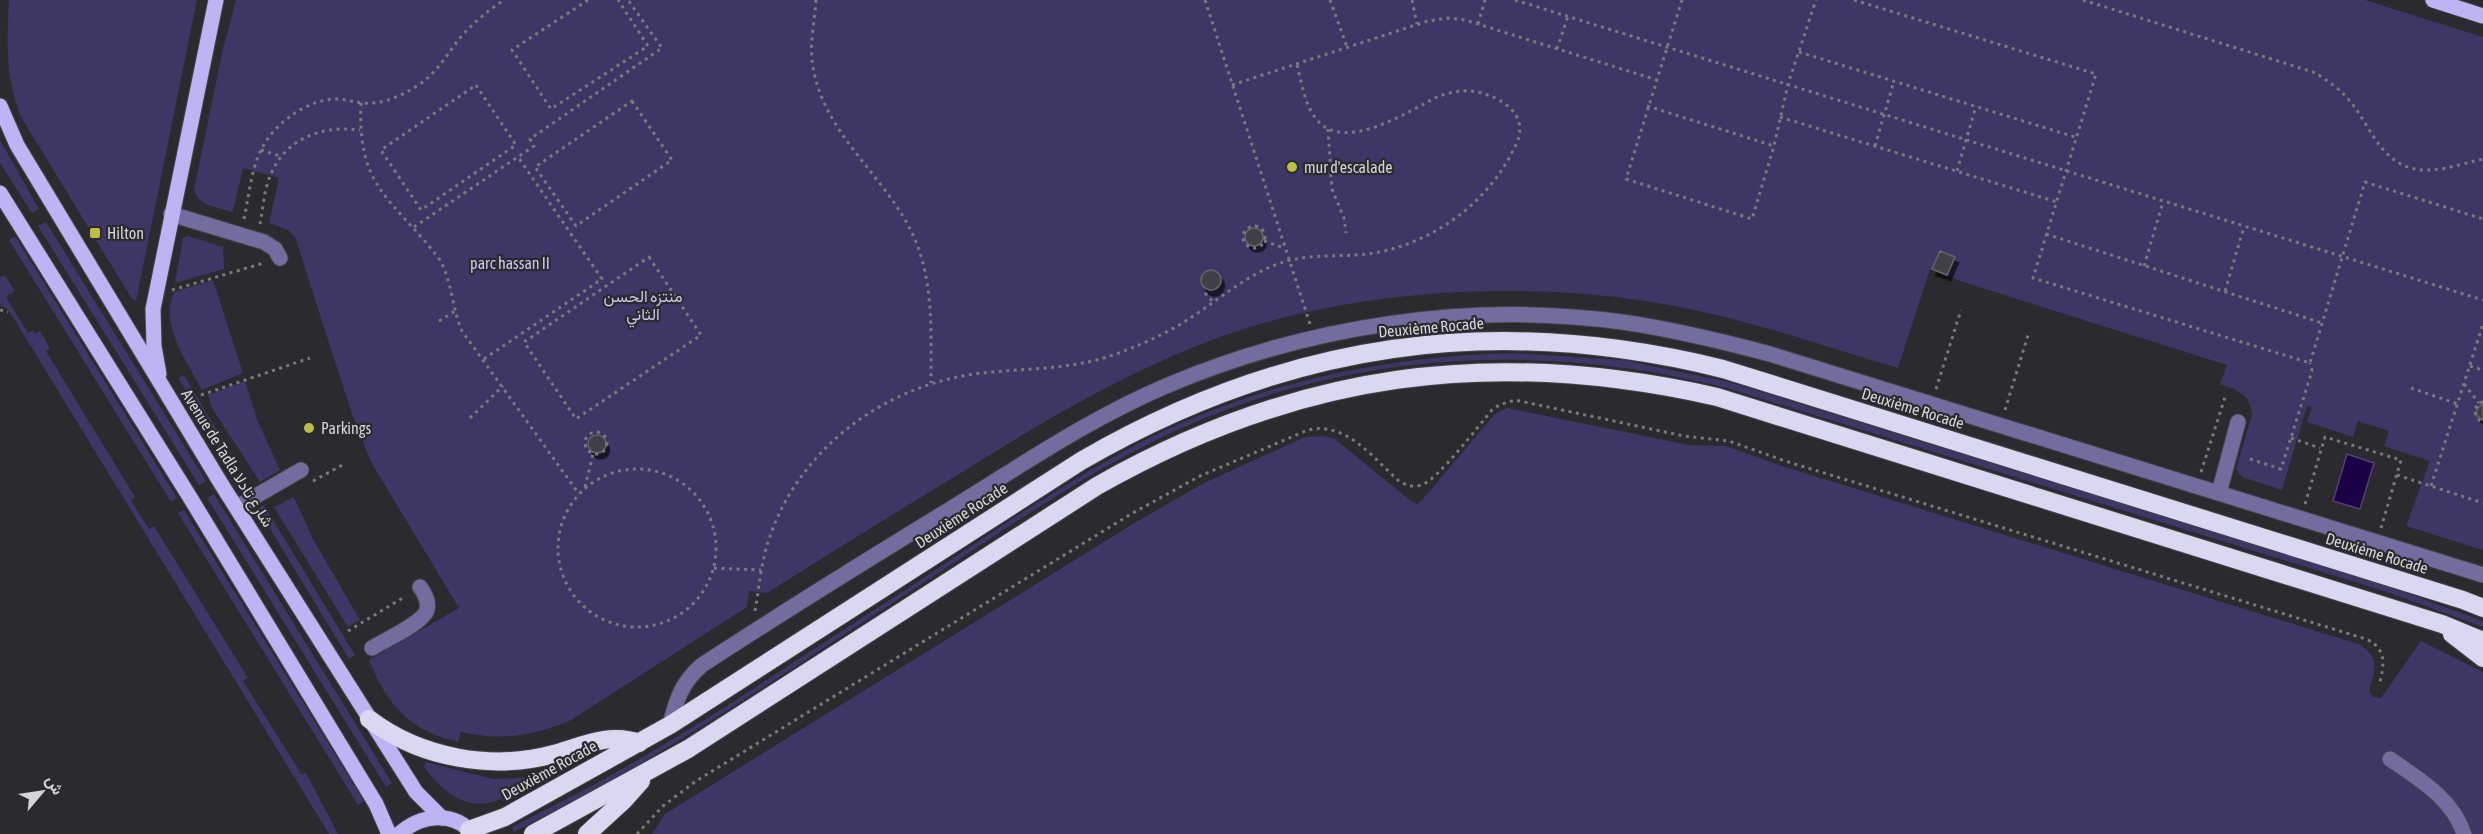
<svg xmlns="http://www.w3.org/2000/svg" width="2483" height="834" font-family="'Asap Condensed',Vazirmatn,sans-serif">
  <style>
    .green { fill: #3e3665 }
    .water { fill: #1b0146; stroke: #534172; stroke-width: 1.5 }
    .building { fill: #403f45; stroke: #636369; stroke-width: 1.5; filter: url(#shadow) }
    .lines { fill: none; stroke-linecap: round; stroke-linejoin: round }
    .minor-casing { stroke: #45454a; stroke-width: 17 }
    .major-casing { stroke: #45454a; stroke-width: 17 }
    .highway-casing { stroke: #45454a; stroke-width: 20 }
    .path { stroke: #7a7a7e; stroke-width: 3; stroke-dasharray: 3 4.5; stroke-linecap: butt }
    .minor { stroke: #736c9f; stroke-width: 15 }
    .major { stroke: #bcb4f3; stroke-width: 15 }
    .highway { stroke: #dad7f1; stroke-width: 18 }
    .poi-dot { fill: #bdbf43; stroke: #2a2a2f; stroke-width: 2 }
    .labels { text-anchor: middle; stroke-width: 4.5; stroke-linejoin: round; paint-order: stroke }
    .poi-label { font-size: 16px; fill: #d5d5d8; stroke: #2a2a2f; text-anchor: start }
    .park-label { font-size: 16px; fill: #cbc6ef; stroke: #2a2a2f }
    .street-label { font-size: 16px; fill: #d5d5d8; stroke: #2a2a2f }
  </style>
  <defs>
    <filter id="shadow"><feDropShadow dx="3.5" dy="6" stdDeviation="0" flood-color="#0009"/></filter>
  </defs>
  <rect width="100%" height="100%" fill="#2a2a2f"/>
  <g class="green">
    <path d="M9,0H197L136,301L132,299L21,117C5,78 7,42 9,0Z"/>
    <path d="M236,0H2365L2483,37V550L2406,526L2430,461L2384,446L2389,431L2358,421L2353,437L2307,422L2312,407L2307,406L2282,490L2242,477L2236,469L2252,415C2251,394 2237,390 2220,384L2227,365L1960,281L1947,275L1955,257L1941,251L1932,269H1930L1898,368C1815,343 1732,314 1645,301C1513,281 1355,290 1229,334C1134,367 1049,418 964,471C898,511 832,552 767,593L749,591L747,607L571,720C535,736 500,741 461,732L458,742C409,730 388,706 369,660L459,608L371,462L351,411L295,237L288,230L269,223L279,178L243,168L233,212C219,208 198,206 194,190L222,53Z"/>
    <polygon points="0,140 39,209 32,213 0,163"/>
    <polygon points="46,222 206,481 199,485 38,226"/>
    <polygon points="15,236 177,498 171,502 9,240"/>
    <polygon points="188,236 223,247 224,269 175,283 183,238"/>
    <polygon points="5,276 15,291 6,297 28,333 33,330 35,334 40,331 50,348 46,351 135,497 131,500 149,529 154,526 248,678 243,681 302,775 306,773 338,834 329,834 8,309 0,305 0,277"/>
    <path d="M213,280L243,373L202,390C187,361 159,325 174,292Z"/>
    <path d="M1514,353L1623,360L1729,382L2390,587L2483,621V627L2387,592L1727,388C1525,337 1319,353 1133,452C1056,492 984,544 911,591C824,647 739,705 650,758C606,784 560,808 514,832L512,827C557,804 603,781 646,755C732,705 815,647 899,594C974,545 1049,492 1128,449C1247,385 1379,356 1514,353Z"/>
    <polygon points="184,375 236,463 231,466 178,378"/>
    <polygon points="245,381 257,419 280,470 260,482 212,408 208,395"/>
    <path d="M1507,408L1689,445L1726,446L1782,466L2361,645C2382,661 2374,670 2369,691L2373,697L2381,698L2421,641L2483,672V834H2469L2448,795L2386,751L2382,758L2442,802L2460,834H652L665,814L1136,522L1206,482L1305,437L1325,436L1335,439L1411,501L1417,504L1422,500L1495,414Z"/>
    <polygon points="214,494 392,783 386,787 207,498"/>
    <polygon points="294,497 313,539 360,620 348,627 274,507"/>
    <polygon points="264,505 355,655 349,659 258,509"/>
    <polygon points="184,510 364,801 358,805 178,513"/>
    <path d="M426,762L493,779L541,777C536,784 525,788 517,792C474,815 452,802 424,767Z"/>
  </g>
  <polygon class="water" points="2347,454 2374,463 2360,509 2333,501"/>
  <g class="building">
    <circle cx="1254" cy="237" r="9"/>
    <polygon points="1940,251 1955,257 1947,275 1932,269"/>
    <circle cx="1211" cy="280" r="10"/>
    <polygon points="2483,404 2483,420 2477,416 2476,412 2478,408"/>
    <circle cx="597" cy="444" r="9"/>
  </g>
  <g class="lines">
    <g class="minor-casing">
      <g id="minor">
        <polyline points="171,214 264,242 275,249 280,258"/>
        <polyline points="2219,493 2238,422"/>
        <polyline points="237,507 301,470"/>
        <path d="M372,648C385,640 423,623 427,610C429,601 425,594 420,587"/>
        <path d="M670,725C676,700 682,682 702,665C780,614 859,565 939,516C1013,471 1086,420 1166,386C1307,326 1469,301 1622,322C1672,329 1721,341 1770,354L2483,575"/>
        <path d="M2390,759C2420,780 2452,798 2464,834"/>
      </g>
    </g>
    <g class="major-casing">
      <g id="major">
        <polyline points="2433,0 2483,16"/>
        <polyline points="0,106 17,145 220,482 416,792 442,818"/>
        <polyline points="0,193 191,499 376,804 389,834"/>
        <polyline points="159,374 154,346 153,309 216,0"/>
        <path d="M399,834C420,815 453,810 473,834"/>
      </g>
    </g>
    <g class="highway-casing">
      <g id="highway">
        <polyline points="2452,634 2483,658"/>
        <path d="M369,719C420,758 492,771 554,754C582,746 610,732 639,743"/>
        <path d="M469,830L505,817L670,725L1081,461C1286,342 1493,312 1723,369L2463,600L2483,608"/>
        <path d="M533,834L688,749L1097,486C1298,372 1492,346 1717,397L2442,624L2483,641"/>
        <polyline points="587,834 624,800 641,781"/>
      </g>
    </g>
    <g class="path">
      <polyline points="588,0 512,50 551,109 648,46 618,0"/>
      <path d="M816,0C815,19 810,40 812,59C819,131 884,173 913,235C934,280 931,334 931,383"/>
      <polyline points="1205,0 1310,324"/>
      <polyline points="1330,0 1347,47"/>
      <polyline points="1412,0 1417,24"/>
      <polyline points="1515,0 2483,300"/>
      <polyline points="1682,0 1626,179 1752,219 1774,146 1788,84 1816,0"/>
      <polyline points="1854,0 2096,74 2033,278 2310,363 2365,182 2483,219"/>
      <path d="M2083,0L2313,72C2326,79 2339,88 2349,100C2372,127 2381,168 2424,170C2443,171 2464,163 2483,159"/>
      <polyline points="1478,24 1485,0"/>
      <polyline points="1557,49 1568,16"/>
      <polyline points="1799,52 2075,137"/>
      <polygon points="476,85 516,145 421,210 381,150"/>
      <polyline points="1232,85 1428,21 1448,18 1465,20 1657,80"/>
      <polygon points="632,101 672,160 576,226 535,167"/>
      <path d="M361,103C357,190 393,198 440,260C452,282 452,308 462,331L579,494"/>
      <polyline points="1647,106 1774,146"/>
      <polyline points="1780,117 2057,202"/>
      <polyline points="1328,129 1332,189 1344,218 1346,233"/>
      <polyline points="1875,146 1894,81"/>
      <polyline points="261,150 280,156"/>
      <polyline points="1957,171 1976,106"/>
      <path d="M244,219C249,196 251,169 262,148C276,122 309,98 339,99C347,100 354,102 362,103C382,105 401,96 417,86C436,74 446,56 459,39C472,24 487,11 504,0"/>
      <path d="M260,224C263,208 264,189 271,174C286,138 323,125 360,130"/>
      <circle cx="1254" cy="237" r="11"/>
      <polyline points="414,227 534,146 530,139 662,48 628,0"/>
      <polyline points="2046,234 2322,323"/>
      <polyline points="1264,241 1284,248"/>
      <polygon points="649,257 701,335 576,419 524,342"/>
      <polyline points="2144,266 2163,202"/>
      <polyline points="172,290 264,263"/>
      <polyline points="2225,291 2244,227"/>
      <polyline points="1205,293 1213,302"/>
      <polyline points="0,310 8,312"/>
      <polyline points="439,321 455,311"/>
      <polyline points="484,359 602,279 518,157"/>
      <polyline points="2470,366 2483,370"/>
      <polyline points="2464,384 2479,403"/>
      <polyline points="2411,388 2458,404"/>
      <polyline points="1936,389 1961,310"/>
      <polyline points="201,395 310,358"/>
      <polyline points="2483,402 2479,403 2474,411 2479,420 2483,422"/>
      <polyline points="2005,410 2029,332"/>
      <polyline points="470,418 503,386"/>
      <circle cx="596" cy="443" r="11"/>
      <polyline points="2291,438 2320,448"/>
      <polyline points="2250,459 2281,469 2312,371 2310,363"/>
      <circle cx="637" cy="548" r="79"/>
      <polyline points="2201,472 2226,394"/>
      <polyline points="2397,475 2483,503"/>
      <polyline points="313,481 346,463"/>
      <polyline points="2431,486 2483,324"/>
      <polyline points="585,487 593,454"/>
      <polyline points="2305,504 2325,437 2401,460 2381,528"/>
      <polyline points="714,568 761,570"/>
      <path d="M755,611C759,588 761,564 768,542C798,448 886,384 982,373C1027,368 1072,370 1116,354C1140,345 1163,335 1184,322C1217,302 1248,272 1287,261C1313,254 1341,257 1368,254C1432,245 1491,202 1517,142C1530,112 1496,94 1471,91C1460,90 1449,93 1439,96C1408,111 1341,157 1314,116C1304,101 1301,81 1297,64"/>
      <polyline points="348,631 406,596"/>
      <path d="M637,834L663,806L696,781L1131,514L1200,476L1308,430C1346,421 1373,458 1399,481C1406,485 1413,488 1421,485C1437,481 1479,425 1492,410L1499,405L1515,400L1684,436L1729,441L1785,461L2366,639C2388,649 2384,666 2379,686"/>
    </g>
    <use href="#minor" class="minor"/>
    <use href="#major" class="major"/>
    <use href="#highway" class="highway"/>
  </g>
  <g class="poi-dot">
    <circle cx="1292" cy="167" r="6"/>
    <rect x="89" y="227" width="12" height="12" rx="3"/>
    <circle cx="309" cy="428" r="6"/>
  </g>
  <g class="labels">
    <g class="poi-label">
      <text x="1304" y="173">mur d'escalade</text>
      <text x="107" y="239">Hilton</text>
      <text x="321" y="434">Parkings</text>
    </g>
    <g class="park-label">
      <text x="510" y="269">parc hassan II</text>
      <text x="643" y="302">منتزه الحسن<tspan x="643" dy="18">الثاني</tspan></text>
    </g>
    <g class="street-label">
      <text transform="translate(1431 327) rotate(-5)" y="6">Deuxième Rocade</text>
      <text transform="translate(1913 408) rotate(17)" y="6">Deuxième Rocade</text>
      <text transform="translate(228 458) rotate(58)" y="6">Avenue de Tadla شارع تادلا</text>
      <text transform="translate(961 515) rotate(-33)" y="6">Deuxième Rocade</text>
      <text transform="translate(2377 553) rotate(17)" y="6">Deuxième Rocade</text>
      <text transform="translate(549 770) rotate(-29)" y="6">Deuxième Rocade</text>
    </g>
  </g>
  <g transform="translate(42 792) rotate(61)" stroke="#2a2a2f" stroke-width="4.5" paint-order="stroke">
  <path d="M0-4.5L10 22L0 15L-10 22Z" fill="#d5d5d8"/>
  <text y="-9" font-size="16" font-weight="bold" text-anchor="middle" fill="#d5d5d8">ش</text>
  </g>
</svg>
